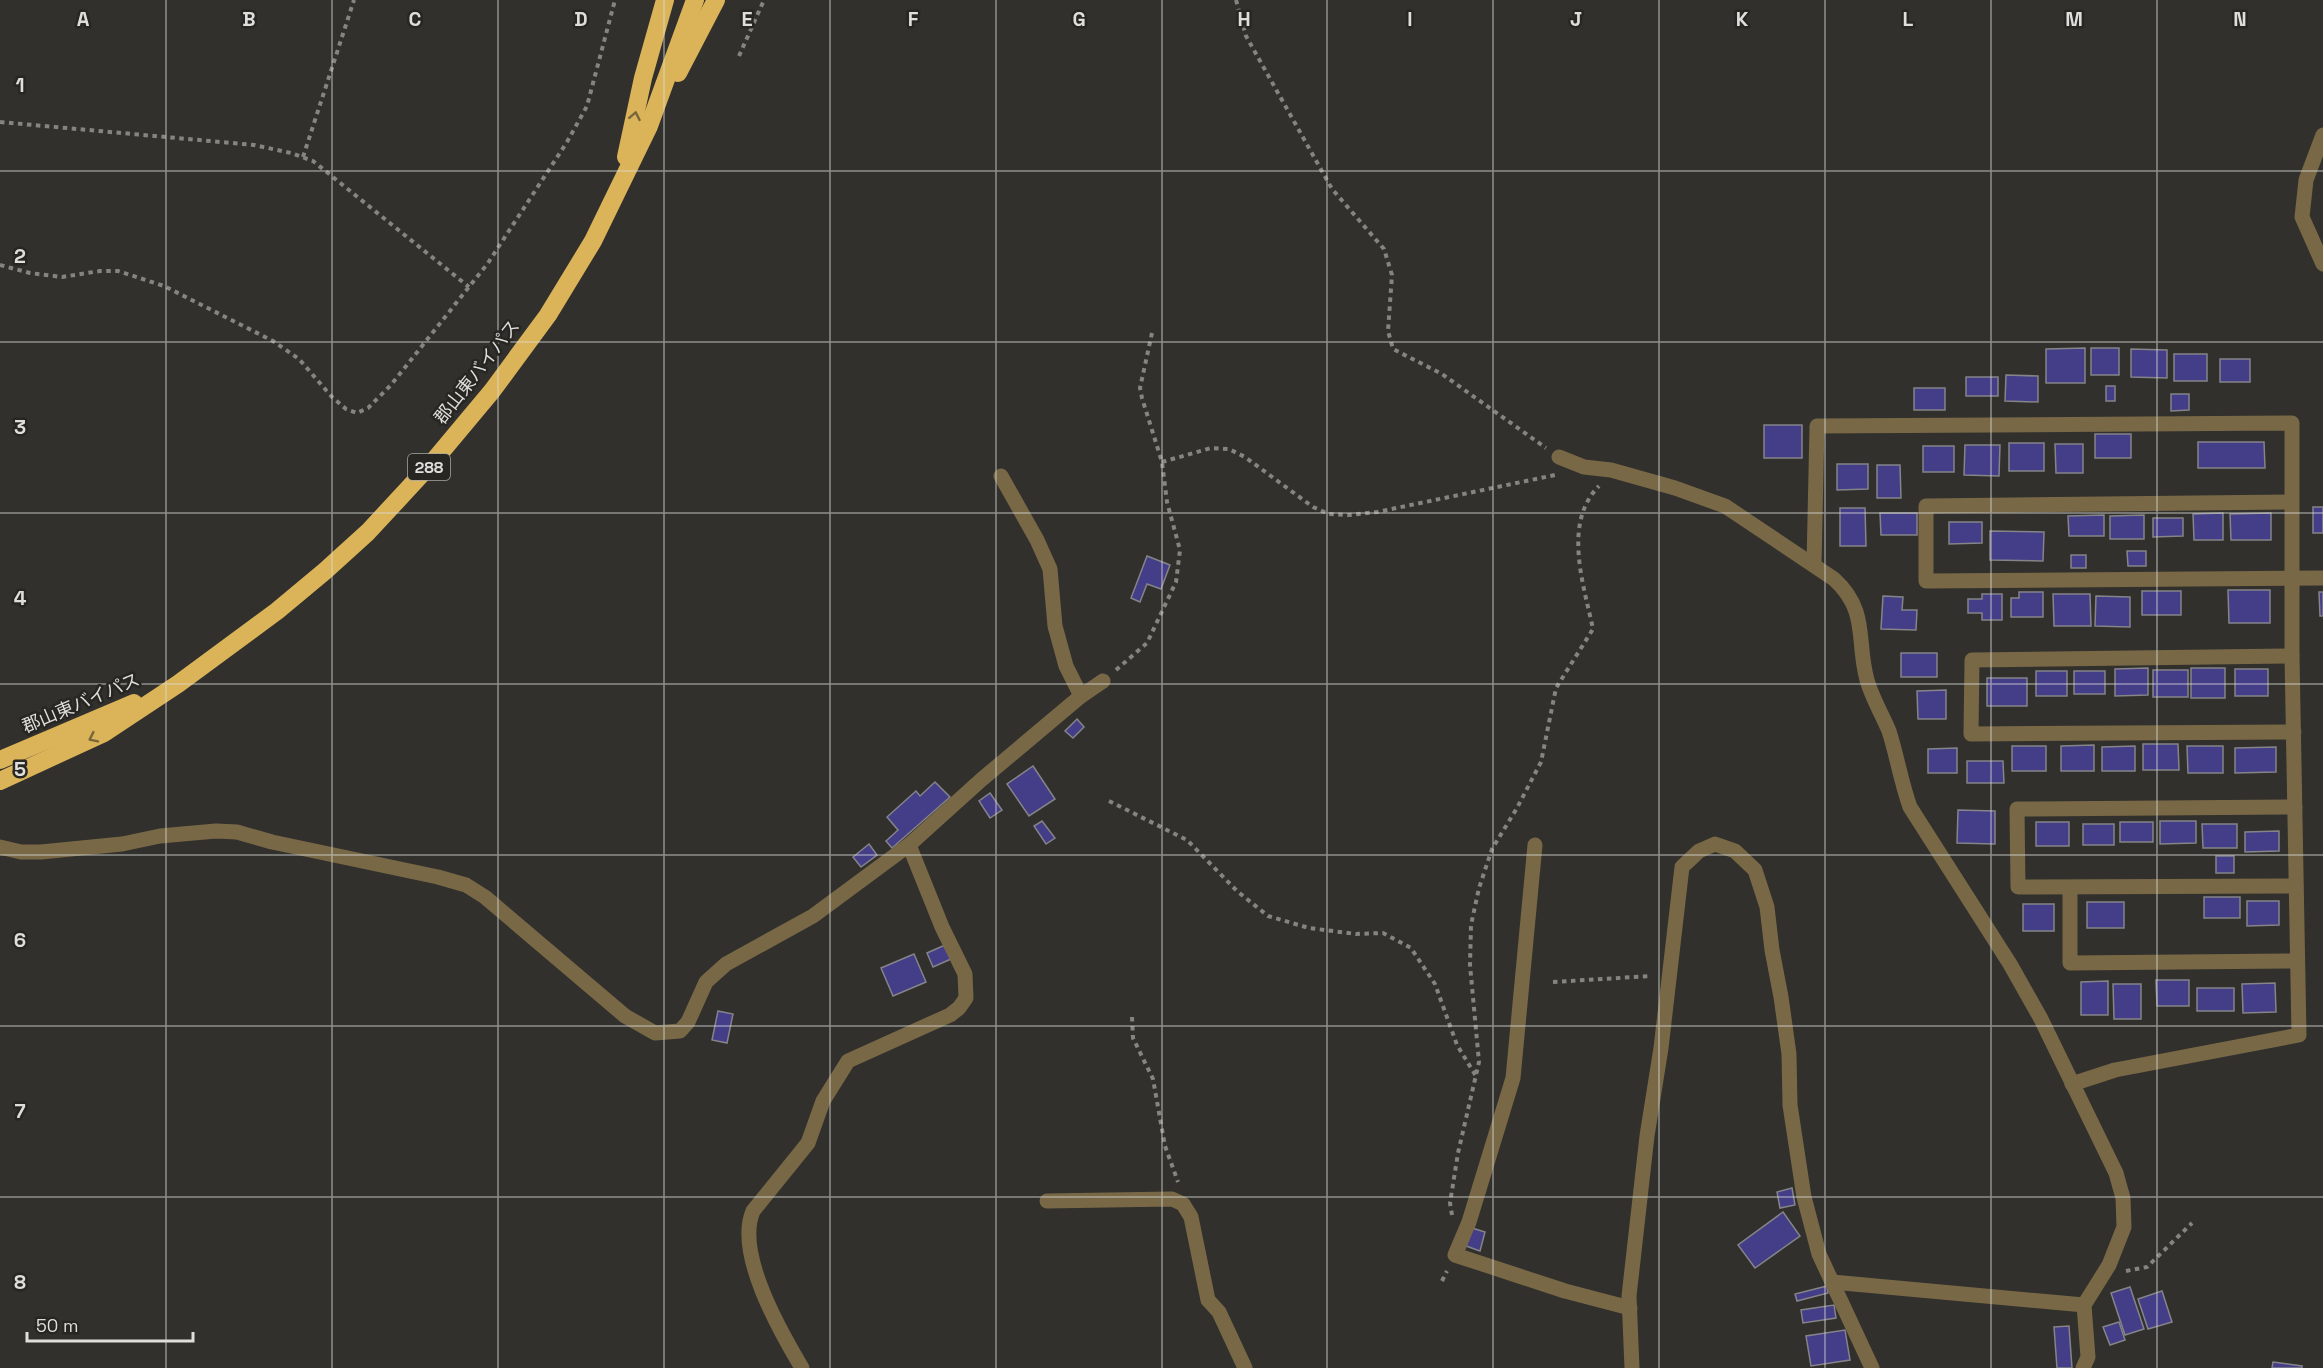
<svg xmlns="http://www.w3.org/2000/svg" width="2323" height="1368" font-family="'Space Grotesk','Noto Sans JP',sans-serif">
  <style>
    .building { fill: #443d87; stroke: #848489; stroke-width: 1.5 }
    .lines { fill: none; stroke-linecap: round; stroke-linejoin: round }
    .path { stroke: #848481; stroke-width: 4; stroke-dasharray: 4.5 4.5; stroke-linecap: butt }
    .minor { stroke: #786846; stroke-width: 15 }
    .highway { stroke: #dbb358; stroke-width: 18 }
    .oneway { stroke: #78653b }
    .grid { fill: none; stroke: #dededb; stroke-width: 1.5; stroke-opacity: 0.55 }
    .labels { text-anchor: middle; stroke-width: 5; stroke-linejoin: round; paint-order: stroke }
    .shield { fill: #272623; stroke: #a7a7a4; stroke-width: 1.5 }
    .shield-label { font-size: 16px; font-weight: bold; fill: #dededb }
    .street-label { font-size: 18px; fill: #dededb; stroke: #272623 }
    .grid-label { font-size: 20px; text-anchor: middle; font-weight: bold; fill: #dededb; stroke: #272623; stroke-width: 5; stroke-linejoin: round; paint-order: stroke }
  </style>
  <rect width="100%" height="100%" fill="#31302d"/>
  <g class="building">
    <polygon points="2085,348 2085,383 2046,383 2046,349"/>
    <rect x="2091" y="348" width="28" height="27"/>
    <polygon points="2131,349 2167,350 2167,378 2131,377"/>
    <rect x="2174" y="354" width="33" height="27"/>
    <rect x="2220" y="359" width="30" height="23"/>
    <polygon points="2006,375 2038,376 2038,402 2005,401"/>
    <rect x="1966" y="377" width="32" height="19"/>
    <rect x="2106" y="386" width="9" height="15"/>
    <rect x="1914" y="388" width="31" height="22"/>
    <polygon points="2171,394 2189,394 2189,410 2171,411"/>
    <rect x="1764" y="425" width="38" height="33"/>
    <rect x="2095" y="434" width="36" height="24"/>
    <polygon points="2198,442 2264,442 2265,468 2198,468"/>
    <rect x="2009" y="443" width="35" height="28"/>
    <polygon points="2055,444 2083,444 2083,473 2056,473"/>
    <polygon points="1965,445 2000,445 1999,476 1964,475"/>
    <rect x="1923" y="446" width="31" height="26"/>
    <polygon points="1837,464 1868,464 1868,489 1837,490"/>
    <polygon points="1877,465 1900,465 1901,498 1877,498"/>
    <rect x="2313" y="507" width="10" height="26"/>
    <polygon points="1840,508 1865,508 1866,546 1840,546"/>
    <polygon points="1880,513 1917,513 1917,535 1881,535"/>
    <polygon points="2223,513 2223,540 2194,540 2193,514"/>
    <polygon points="2271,513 2271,540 2231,540 2230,514"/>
    <polygon points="2104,515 2104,536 2069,536 2068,516"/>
    <polygon points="2144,515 2144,539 2110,539 2110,516"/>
    <polygon points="2153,518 2183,518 2183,536 2153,537"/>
    <polygon points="1949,522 1982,522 1982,543 1949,544"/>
    <polygon points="1990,531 2044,532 2043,561 1990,560"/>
    <polygon points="2127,551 2146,551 2146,566 2128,566"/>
    <rect x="2071" y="555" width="15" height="13"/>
    <polygon points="1147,556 1170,565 1161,589 1147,584 1140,602 1131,598"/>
    <polygon points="2228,590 2270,590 2270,623 2229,623"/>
    <rect x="2142" y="591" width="39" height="24"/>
    <polygon points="2019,592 2043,592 2043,617 2011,617 2011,598 2019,598"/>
    <polygon points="2319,592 2323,592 2323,616 2320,616"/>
    <polygon points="1982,594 2002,594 2002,620 1982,620 1982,613 1968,613 1968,599 1982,599"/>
    <polygon points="2053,594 2090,594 2091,626 2054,626"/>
    <polygon points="1883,596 1903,597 1902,610 1917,610 1916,630 1881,629"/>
    <polygon points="2096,596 2130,597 2130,627 2095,626"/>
    <rect x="1901" y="653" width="36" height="24"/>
    <polygon points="2148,668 2148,695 2115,696 2115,669"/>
    <rect x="2191" y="668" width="34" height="30"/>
    <rect x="2235" y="669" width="33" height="27"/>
    <rect x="2153" y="670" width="35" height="27"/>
    <rect x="2036" y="671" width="31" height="25"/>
    <rect x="2074" y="671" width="31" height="23"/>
    <rect x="1987" y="678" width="40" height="28"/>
    <polygon points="1946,690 1946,719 1918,719 1917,691"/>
    <polygon points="1077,719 1084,727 1073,738 1065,731"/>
    <polygon points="2143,744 2178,744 2179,770 2143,770"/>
    <polygon points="2094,745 2094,771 2061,771 2061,746"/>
    <rect x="2012" y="746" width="34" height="25"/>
    <polygon points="2135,746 2135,771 2102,771 2102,747"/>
    <polygon points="2187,746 2223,746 2223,773 2188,773"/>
    <polygon points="2276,747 2276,772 2235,773 2235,748"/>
    <polygon points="1957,748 1957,773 1928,773 1928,749"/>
    <polygon points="1967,761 2003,761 2004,783 1967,783"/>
    <polygon points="1033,766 1055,799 1029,816 1007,784"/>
    <polygon points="935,782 950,797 892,848 886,841 898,830 887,817 916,791 920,796"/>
    <polygon points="990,793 1002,810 990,818 979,801"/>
    <polygon points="1958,810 1995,811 1995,844 1957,843"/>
    <polygon points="1042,821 1055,838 1046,844 1034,826"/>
    <polygon points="2160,821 2196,821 2196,843 2160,844"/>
    <rect x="2036" y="822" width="33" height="24"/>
    <rect x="2120" y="822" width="33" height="20"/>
    <rect x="2083" y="824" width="31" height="21"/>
    <polygon points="2202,824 2237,824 2237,848 2203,848"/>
    <polygon points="2279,831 2279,851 2245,852 2245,832"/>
    <polygon points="869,844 877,855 861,867 853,857"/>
    <rect x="2216" y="856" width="18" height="17"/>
    <rect x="2204" y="897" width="36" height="21"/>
    <polygon points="2247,901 2279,901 2279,925 2247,926"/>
    <rect x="2087" y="902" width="37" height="26"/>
    <rect x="2023" y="904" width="31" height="27"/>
    <polygon points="945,945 951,959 933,967 927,953"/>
    <polygon points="914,954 926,982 893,996 881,968"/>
    <polygon points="2156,980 2189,980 2189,1006 2157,1006"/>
    <polygon points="2108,981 2108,1015 2081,1015 2081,982"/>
    <polygon points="2275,983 2276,1012 2243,1013 2242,984"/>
    <polygon points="2113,984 2141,984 2141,1019 2114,1019"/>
    <rect x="2197" y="988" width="37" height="23"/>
    <polygon points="718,1011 733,1014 727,1043 712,1040"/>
    <polygon points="1792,1188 1795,1205 1780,1208 1777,1192"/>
    <polygon points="1783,1212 1800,1236 1755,1268 1738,1245"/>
    <polygon points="1472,1228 1485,1232 1480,1251 1466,1246"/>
    <polygon points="1827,1286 1828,1293 1797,1301 1795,1294"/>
    <polygon points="2130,1287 2144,1329 2125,1335 2111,1293"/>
    <polygon points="2162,1291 2172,1322 2148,1329 2138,1299"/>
    <polygon points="1834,1305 1836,1318 1803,1323 1801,1310"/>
    <polygon points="2119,1322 2125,1340 2110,1345 2103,1327"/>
    <polygon points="2069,1326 2072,1368 2057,1368 2054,1327"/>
    <polygon points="1845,1330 1850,1360 1811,1366 1806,1336"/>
    <polygon points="2273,1362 2302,1366 2302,1368 2272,1368"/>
  </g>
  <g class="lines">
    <g class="path">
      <polyline points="1236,0 1246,36 1332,189 1384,249 1392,275 1388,331 1393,349 1442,374 1546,448"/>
      <polyline points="739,56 764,0"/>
      <polyline points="0,122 254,145 291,153 313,161 469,287"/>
      <polyline points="303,157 354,0"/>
      <polyline points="0,265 30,273 62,277 100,271 118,271 164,286 273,341 299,359 332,397 346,409 357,413 368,408 391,385 488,263 567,142 587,106 615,0"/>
      <polyline points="1162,462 1211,448 1229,449 1245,457 1313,507 1329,514 1349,515 1377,512 1555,475"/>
      <polyline points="1116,670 1147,643 1176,582 1180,550 1167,502 1162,462 1142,398 1140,388 1152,333"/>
      <polyline points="1109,801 1187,840 1237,891 1268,916 1309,928 1356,934 1383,933 1411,948 1435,984 1457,1045 1476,1076"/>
      <polyline points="1553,982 1651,976"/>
      <polyline points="1132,1017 1133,1038 1153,1079 1165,1146 1178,1182"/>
      <path d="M1452,1215L1450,1203L1458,1153L1479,1062L1470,965L1471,925L1479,888L1492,849L1517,808L1541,762L1556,688L1593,629C1584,586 1562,523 1599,486"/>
      <polyline points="2126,1271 2147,1267 2192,1223"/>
      <polyline points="1442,1281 1447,1271"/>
    </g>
    <g class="minor">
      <polyline points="2323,135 2306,180 2302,217 2323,264"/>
      <path d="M1559,457L1584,467L1611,470L1675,488L1725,506L1834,579C1869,611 1856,640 1867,680C1872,698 1882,714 1889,731C1897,756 1901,782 1910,807L2010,964L2041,1019L2116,1173L2123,1198L2124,1227L2109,1265L2084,1305L2088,1357L2083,1368"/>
      <polyline points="1001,476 1037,540 1050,569 1055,626 1066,666 1081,696"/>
      <polyline points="2291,502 1926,506 1926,581 2323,578"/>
      <polyline points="1814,565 1817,426 2292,423 2292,656 2299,1035 2115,1070 2072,1084"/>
      <polyline points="2292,656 1972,660 1971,734 2294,732"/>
      <polyline points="2295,807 2017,809 2018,887 2296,886"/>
      <polyline points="1535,845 1513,1078 1469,1222 1455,1255 1565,1291 1630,1308"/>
      <polyline points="0,847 21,852 41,852 122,844 160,836 216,831 237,832 272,842 438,877 466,885 485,897 625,1016 655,1033 680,1031 688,1022 706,982 726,964 813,916 909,845 981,780 1081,696 1103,681"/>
      <polyline points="2070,888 2070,963 2297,961"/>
      <polyline points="1047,1201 1172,1199 1183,1204 1191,1217 1208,1300 1219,1312 1245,1368"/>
      <polyline points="1832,1282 2084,1305"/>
      <path d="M802,1368C780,1331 735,1253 753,1211L808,1143L823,1101L848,1061L950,1015L959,1008L966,998L965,974L942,927L909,845"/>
      <polyline points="1632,1368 1629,1296 1647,1136 1661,1048 1682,867 1699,851 1715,844 1735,851 1755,870 1767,907 1772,950 1781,997 1789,1054 1790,1105 1804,1197 1819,1254 1872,1368"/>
    </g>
    <g class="highway">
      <polyline points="678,73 716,0"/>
      <polyline points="626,157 643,78 665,0"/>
      <polyline points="0,760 134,703"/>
      <polyline points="0,781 104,733 178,684 277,611 325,571 368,532 431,464 492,391 548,315 593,241 649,126 695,0"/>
    </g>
  </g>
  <defs><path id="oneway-chevron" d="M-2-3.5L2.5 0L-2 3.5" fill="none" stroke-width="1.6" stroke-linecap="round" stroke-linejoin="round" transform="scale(1.5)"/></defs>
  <g class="oneway">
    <use href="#oneway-chevron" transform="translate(635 116) rotate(-79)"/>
    <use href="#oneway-chevron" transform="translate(93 738) rotate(154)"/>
  </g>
  <path class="grid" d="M166,0V1368M332,0V1368M498,0V1368M664,0V1368M830,0V1368M996,0V1368M1162,0V1368M1327,0V1368M1493,0V1368M1659,0V1368M1825,0V1368M1991,0V1368M2157,0V1368M0,171H2323M0,342H2323M0,513H2323M0,684H2323M0,855H2323M0,1026H2323M0,1197H2323"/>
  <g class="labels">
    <rect class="shield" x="408" y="454" width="42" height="26" rx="4.5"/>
    <g class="shield-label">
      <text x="429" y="473">288</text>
    </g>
    <g class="street-label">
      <text transform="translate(477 372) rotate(-52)" y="6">郡山東バイパス</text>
      <text transform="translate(81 703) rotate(-23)" y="6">郡山東バイパス</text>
    </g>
  </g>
  <g class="grid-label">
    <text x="83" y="26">A</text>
    <text x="249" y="26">B</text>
    <text x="415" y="26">C</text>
    <text x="581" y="26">D</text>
    <text x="747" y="26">E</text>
    <text x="913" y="26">F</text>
    <text x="1079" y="26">G</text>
    <text x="1244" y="26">H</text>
    <text x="1410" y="26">I</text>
    <text x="1576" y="26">J</text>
    <text x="1742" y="26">K</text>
    <text x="1908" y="26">L</text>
    <text x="2074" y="26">M</text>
    <text x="2240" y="26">N</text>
    <text x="20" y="92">1</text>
    <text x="20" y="263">2</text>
    <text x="20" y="434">3</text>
    <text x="20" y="605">4</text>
    <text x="20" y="776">5</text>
    <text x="20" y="947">6</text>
    <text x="20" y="1118">7</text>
    <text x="20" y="1289">8</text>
  </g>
  <path d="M27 1332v9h166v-9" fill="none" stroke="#dededb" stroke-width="3"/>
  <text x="36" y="1332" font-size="18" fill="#dededb" stroke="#272623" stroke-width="4.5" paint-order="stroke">50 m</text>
</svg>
